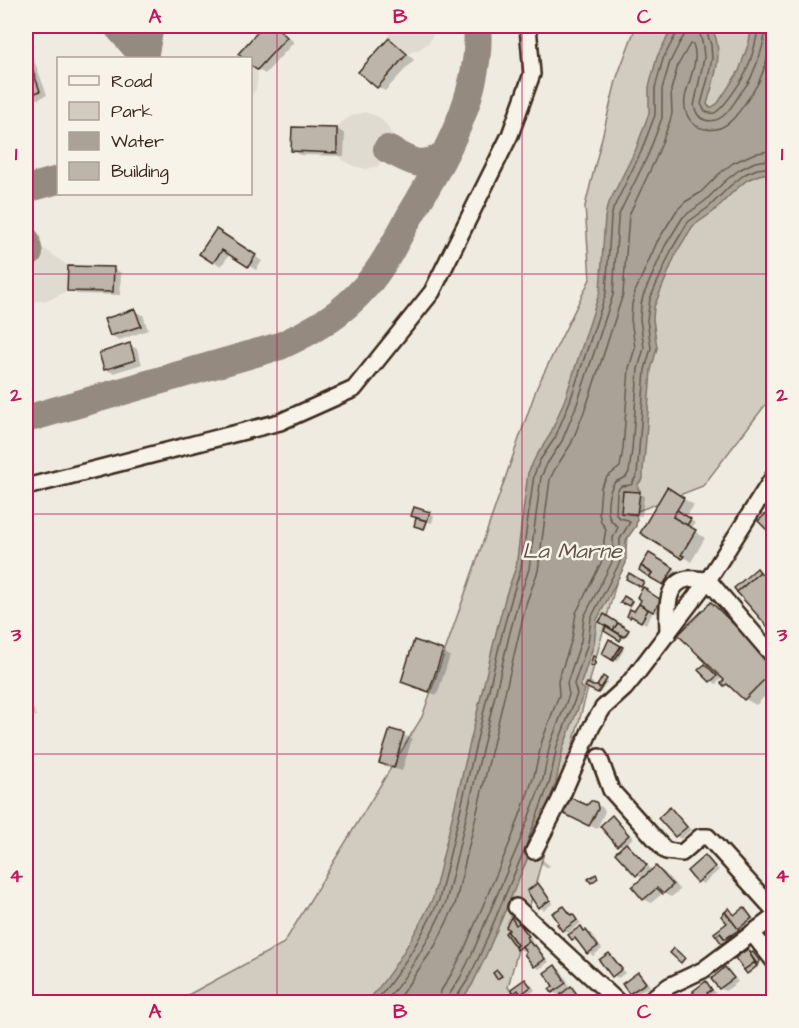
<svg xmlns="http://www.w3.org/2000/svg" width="799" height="1028" font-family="'Architects Daughter',sans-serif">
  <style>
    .built { fill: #e0dbd0 }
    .green { fill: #d1cbc0; stroke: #867a6f; stroke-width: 1.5 }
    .water { fill: #aaa296; stroke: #7e7266; stroke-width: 1.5 }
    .shadow { fill: #0003 }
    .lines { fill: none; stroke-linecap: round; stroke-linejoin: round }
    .shore { stroke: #675a4e; stroke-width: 1.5 }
    .taxiway { stroke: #958a7f; stroke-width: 28 }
    .building { fill: #bdb5aa; stroke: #3b2a1e; stroke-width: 1.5 }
    .minor-casing { stroke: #3b2a1e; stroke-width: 20 }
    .minor { stroke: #f7f3e8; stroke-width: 15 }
    .grid { fill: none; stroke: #c2185b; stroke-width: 1.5; stroke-opacity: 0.55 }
    .labels { text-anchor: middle; stroke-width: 5; stroke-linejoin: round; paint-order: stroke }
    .water-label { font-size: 22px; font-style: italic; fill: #625448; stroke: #f7f3e8 }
    .neatline { fill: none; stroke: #c2185b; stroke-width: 2 }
    .grid-label { font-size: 20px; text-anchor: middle; font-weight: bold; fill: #c2185b }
  </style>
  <rect width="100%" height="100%" fill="#efebe0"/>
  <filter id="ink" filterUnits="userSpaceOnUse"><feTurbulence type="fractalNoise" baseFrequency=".0167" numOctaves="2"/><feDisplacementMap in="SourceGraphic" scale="12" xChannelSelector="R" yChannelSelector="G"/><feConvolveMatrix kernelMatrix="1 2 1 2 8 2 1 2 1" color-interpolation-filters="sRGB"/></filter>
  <g filter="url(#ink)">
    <g class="built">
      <polygon points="388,26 437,26 430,41 420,49 407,54 389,38"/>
      <polygon points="251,65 257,70 258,78 256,89 251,97"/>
      <polygon points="365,112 377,116 386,124 392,135 378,166 366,169 354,166 343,160 337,153 337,128 342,122 351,116"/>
      <polygon points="45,249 68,266 67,291 49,300 33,302 26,301 26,253"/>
    </g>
    <polygon class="green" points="636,26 773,26 773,395 703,486 635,512 508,987 519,1002 175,1002 284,943 422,717 537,387 590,279 585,206 617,77"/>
    <path class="water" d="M676,26H710C726,48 714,80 707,104L709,107H712L718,103L739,71L749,42L752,26H773V172L759,175L747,180L734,191L713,212L693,226L677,251L654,307L653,319L657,348L651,370L645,451L643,470V479L638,484V489L640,490V492L622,513L636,514L637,519L636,526L626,540V563L597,620L594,644L580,686L585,690L563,748L556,782L532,848L484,960L472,985L460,1002H367C394,971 415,935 433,898L497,629L506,595L516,567L528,473L535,458L550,435L565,399L600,291L605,217L607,207L636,149L649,113V87L657,57L669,34Z"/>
    <g class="shadow">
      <polygon points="265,26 275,26 294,42 265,74 257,69 250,58 245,58 240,54"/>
      <polygon points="389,40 397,44 414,60 385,91 378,87"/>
      <polygon points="26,51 32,55 47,95 26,104"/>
      <polygon points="293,128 337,129 345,134 344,156 300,155 293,151"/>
      <polygon points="224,235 262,261 256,270 230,254 221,266 201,254"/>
      <polygon points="113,268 121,273 120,295 77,294 69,290"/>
      <polygon points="135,311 143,315 148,330 119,340 111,335"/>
      <polygon points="130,345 137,349 142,364 113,373 105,369"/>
      <polygon points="667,489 694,505 686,517 695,523 691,529 705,538 691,562 693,563 642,532"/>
      <polygon points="639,494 644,496 642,516 628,515 623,512"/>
      <polygon points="429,513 434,516 432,523 428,522 426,529 416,525 418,518 413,516"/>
      <polygon points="650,555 680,573 671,588 641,570"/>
      <polygon points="757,570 774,583 774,632"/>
      <polygon points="644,589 665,603 658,614 654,611 646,624 636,618 635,620 628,615 634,613 643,599"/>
      <polygon points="711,604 721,610 774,661 774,687 756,705 745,699 736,690 725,685 726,680 723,677 716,684 700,670 705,666 716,672"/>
      <polygon points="604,616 630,632 626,637 625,636 622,640 606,630 608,626"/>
      <polygon points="609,641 624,650 617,661 603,653"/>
      <polygon points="442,651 450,656 437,695 410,686 402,682"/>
      <polygon points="603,678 608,681 600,693 587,687 589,681 594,683 592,687 597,687"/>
      <polygon points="26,705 29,705 33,708 36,716 26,718"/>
      <polygon points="391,731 404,735 412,739 402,771 389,767 381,763"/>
      <polygon points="594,803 602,807 605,811 597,829 571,817"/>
      <polygon points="670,809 674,812 691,830 681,839 676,836 660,818"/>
      <polygon points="612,817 616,820 633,838 625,845 631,848 653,871 656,868 664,872 680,890 671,897 663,893 651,903 644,899 644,879 637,874 624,848 618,844"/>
      <polygon points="705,857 710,860 719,870 703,884 698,881"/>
      <polygon points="543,860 550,866 547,868 540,862"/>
      <polygon points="538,885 543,888 553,903 544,910 539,907"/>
      <polygon points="564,907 569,910 581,923 568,933 563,930"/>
      <polygon points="744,909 749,912 756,921 742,932 743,933 731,941 722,936 727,942 724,944 723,942 716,933 729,923 723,916 729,910 736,915"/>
      <polygon points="511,920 518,925 523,927 532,939 531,941 536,947 540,950 549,962 539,969 535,966 526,949 523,951 518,949 511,931"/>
      <polygon points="581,927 591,934 602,949 593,956 573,939"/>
      <polygon points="748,950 755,955 761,963 758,967 749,974 745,969"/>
      <polygon points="609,954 614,957 625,973 618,978 613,975"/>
      <polygon points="555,967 560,969 568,982 567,983 571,988 576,991 585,1002 567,1002 560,993 558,995 553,992 551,989 555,987"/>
      <polygon points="726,969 730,972 738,982 725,991 720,988 713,979"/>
      <polygon points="638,974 643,977 650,986 635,995 630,993"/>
      <polygon points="525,980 530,983 535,990 527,996 515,992"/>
      <polygon points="706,983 710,986 716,993 711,996 713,999 708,1002 695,1002 690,997"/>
    </g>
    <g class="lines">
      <g class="shore">
        <path d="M698,26L703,46L704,58L694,106C696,112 698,118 705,120C722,125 732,106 740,94C744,88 750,82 752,75C759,60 765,42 766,26"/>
        <path d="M705,26L711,45L712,58L708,78L701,104L705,111C708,113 710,114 714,113C723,110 742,80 746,72C752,57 757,41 758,26"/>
        <path d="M375,1002C401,972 422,936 439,900L503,630L512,597L521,568L534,475L540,460L555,438L570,401L606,293L611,218L613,209L641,152L655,115V88L663,59L674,38L679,30L680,26"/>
        <path d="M385,1002C409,974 431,936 446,902L510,632L519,599L529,569L541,477L547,464L562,441L577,404L613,295L618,219L620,212L648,155L662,118V89L670,62L680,42L686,33L688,26"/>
        <path d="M396,1002L435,946L455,905L519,634L527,601L538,571L550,479L555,469L571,444L586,407L606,347L623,294L629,215L656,158L670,121L672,113L671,90L678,65L690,44H693C702,67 679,92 686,112C689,121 696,128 706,129C727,133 738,113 748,99C752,93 757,86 760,79C766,65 770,50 774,35"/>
        <polyline points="439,1002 441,991 452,973 464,950 511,840 534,776 542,741 559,695 558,681 572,639 576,613 604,557 604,540 606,529 601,522 599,513 601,487 607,477 620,467 623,449 629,368 635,348 631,319 632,304 635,292 657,242 677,210 685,202 700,193 719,174 733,163 753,154 774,150"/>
        <path d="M448,1002L449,995L460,978L472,954L519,843L543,779L550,744L569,695L567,683L581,641L584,617L613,560V538L618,527C615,524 610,521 609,516C606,506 609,489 615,482L626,477L629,472L632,450L638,369L644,348L640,319L641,305L643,296L665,246L683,217L705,201L725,181L739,170L755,162L774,159"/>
        <polyline points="456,1002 456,998 467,981 479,957 526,846 550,781 557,746 577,694 574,684 588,643 591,618 620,562 620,539 630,522 628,520 620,518 616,515 617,491 621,486 631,485 637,475 645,370 651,348 647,320 650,299 672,249 688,222 709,207 730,186 745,174 757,169 774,167"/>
      </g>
      <g class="taxiway">
        <polyline points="117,26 145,58"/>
        <polyline points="144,58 150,26"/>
        <path d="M387,149C411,160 417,170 443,156"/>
        <polyline points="26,189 58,180"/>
        <polyline points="26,240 29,253"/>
        <path d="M26,419L280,346C313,331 342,314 366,286C383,267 395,243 407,221C441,163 483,95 477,26"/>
      </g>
    </g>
    <g class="building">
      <polygon points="263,26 275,26 287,37 257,70 250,65 250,58 243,58 238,54"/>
      <polygon points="389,38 407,54 377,88 358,72"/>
      <polygon points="26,52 40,91 26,97"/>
      <polygon points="292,127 337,128 337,153 291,151"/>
      <polygon points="216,229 256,255 248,267 222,250 213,263 199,254"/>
      <polygon points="68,266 114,267 113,292 67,291"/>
      <polygon points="135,309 141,326 110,336 104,319"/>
      <polygon points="130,343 135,360 104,370 99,353"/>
      <polygon points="667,487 684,498 673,517 696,530 681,555 684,556 682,559 640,533"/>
      <polygon points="623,491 640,492 637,514 621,513"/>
      <polygon points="774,506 774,537 758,521"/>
      <polygon points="414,507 430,512 427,521 411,516"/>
      <polygon points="677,510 691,519 687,525 673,517"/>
      <polygon points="416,518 427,521 424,529 414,526"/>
      <polygon points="649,553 674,568 663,585 649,577 652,573 641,566"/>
      <polygon points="641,566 652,573 649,577 639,570"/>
      <polygon points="757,568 760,572 737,592 734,588"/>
      <polygon points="760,572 774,587 774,634 737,592"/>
      <polygon points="629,573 644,582 641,587 626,579"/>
      <polygon points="643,587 647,589 646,590 661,600 653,612 639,604 641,600 637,597"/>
      <polygon points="624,596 632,601 629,606 623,603 623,604 620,603"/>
      <polygon points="711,602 774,664 774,670 744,700 727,684 724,686 721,683 724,680 678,635"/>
      <polygon points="639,604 648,610 641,622 631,616 630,618 627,616 630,609 634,611"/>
      <polygon points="604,614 618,623 613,630 599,622"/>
      <polygon points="618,623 629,630 624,637 613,630"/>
      <polygon points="606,626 622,636 620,641 604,631"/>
      <polygon points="609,639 621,646 612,660 602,654"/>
      <polygon points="414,640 443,650 429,692 401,682"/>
      <polygon points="621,646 623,647 614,661 612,660"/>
      <polygon points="593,656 596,657 594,662 596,663 593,666 590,665"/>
      <polygon points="705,664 717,676 710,682 698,670"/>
      <polygon points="603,676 607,679 601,688 597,686"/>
      <polygon points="587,683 593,686 597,686 601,688 598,693 585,687"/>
      <polygon points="29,703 31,714 26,715 26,704"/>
      <polygon points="390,729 404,733 394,768 379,763"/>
      <polygon points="569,797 587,805 591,801 594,801 597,803 598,809 589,826 562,813"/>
      <polygon points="670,807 687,827 675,837 658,818"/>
      <polygon points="612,815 629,835 617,846 600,826"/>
      <polygon points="626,843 647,865 636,876 615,853"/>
      <polygon points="705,855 715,867 697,883 687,871"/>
      <polygon points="656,866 673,885 663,894 657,888 643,900 632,887"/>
      <polygon points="596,874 598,878 591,883 588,879"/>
      <polygon points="538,883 550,900 538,908 527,891"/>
      <polygon points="564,906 571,915 573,914 577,920 562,931 557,924 559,923 552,913"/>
      <polygon points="744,907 752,918 738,929 725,912 729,908 734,915"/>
      <polygon points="725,912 739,930 725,939 720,933 716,936 714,933 727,923 721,916"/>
      <polygon points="511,917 516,925 519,923 529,936 527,937 529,941 517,950 515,947 517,945 507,931 509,930 506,927"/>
      <polygon points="581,926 584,931 586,930 598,946 587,954 575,938 572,940 568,935"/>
      <polygon points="507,931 517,945 515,947 505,933"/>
      <polygon points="720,933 725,939 731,935 732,936 722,944 716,936"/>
      <polygon points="529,941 533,946 535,945 545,959 534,967 524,954 526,952 522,946"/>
      <polygon points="674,948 685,958 681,963 670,953"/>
      <polygon points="748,949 751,953 750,954 755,962 744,970 735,958"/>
      <polygon points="753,952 760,961 757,964 750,954"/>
      <polygon points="609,953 622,969 612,977 599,960"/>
      <polygon points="754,963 757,966 747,974 744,970"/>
      <polygon points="555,965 564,979 563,980 566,983 552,993 549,989 553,986 544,973"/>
      <polygon points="725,967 734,978 719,989 711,979"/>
      <polygon points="497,970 502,976 497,979 493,973"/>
      <polygon points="638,972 646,983 629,994 622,984"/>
      <polygon points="525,979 531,987 521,994 518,990 514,993 511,989"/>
      <polygon points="706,981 712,990 707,993 709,996 700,1002 693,1002 688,997 694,992 693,991"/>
      <polygon points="571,986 581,1000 578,1002 566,1002 560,995"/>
    </g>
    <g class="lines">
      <g class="minor-casing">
        <g id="minor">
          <polyline points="26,487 280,422 354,389 432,292 510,135 532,74 528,26"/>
          <path d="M668,634C668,615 663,583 688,579C695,578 701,580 708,580L774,657"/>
          <polyline points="599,757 611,790 666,851 682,853 700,837 708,837 774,910"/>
          <polyline points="534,851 559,802 592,726 603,708 625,688 638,672 708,580 774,476"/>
          <polyline points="516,907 618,1002"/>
          <polyline points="752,933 774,961"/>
          <polyline points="647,1002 669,986 703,970 774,917"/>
        </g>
      </g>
      <use href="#minor" class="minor"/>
    </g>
  </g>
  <path class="grid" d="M277,26V1002M522,26V1002M26,274H774M26,514H774M26,754H774"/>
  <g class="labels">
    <g class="water-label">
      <text x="572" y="558">La Marne</text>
    </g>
  </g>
  <rect width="799" height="1028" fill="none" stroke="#f7f3e8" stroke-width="66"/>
  <rect x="57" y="57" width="195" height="138" fill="#f7f3e8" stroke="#aca397" stroke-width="1.5"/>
  <rect x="69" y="76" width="30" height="9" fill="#f7f3e8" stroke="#aca397" stroke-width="1.5"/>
  <text x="111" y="87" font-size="18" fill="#3b2a1e">Road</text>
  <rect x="69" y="102" width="30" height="18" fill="#d1cbc0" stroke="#aca397" stroke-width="1.5"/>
  <text x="111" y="117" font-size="18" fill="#3b2a1e">Park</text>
  <rect x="69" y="132" width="30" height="18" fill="#aaa296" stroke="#aca397" stroke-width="1.5"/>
  <text x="111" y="147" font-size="18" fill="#3b2a1e">Water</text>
  <rect x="69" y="162" width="30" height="18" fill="#bdb5aa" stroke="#aca397" stroke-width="1.5"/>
  <text x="111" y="177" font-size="18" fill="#3b2a1e">Building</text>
  <rect x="33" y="33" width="733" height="962" class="neatline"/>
  <g class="grid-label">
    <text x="155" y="23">A</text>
    <text x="400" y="23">B</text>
    <text x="644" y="23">C</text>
    <text x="16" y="160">1</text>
    <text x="782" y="160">1</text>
    <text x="16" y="401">2</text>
    <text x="782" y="401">2</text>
    <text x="16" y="641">3</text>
    <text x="782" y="641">3</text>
    <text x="16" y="882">4</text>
    <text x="782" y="882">4</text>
    <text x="155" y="1018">A</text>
    <text x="400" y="1018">B</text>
    <text x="644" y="1018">C</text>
  </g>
</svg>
